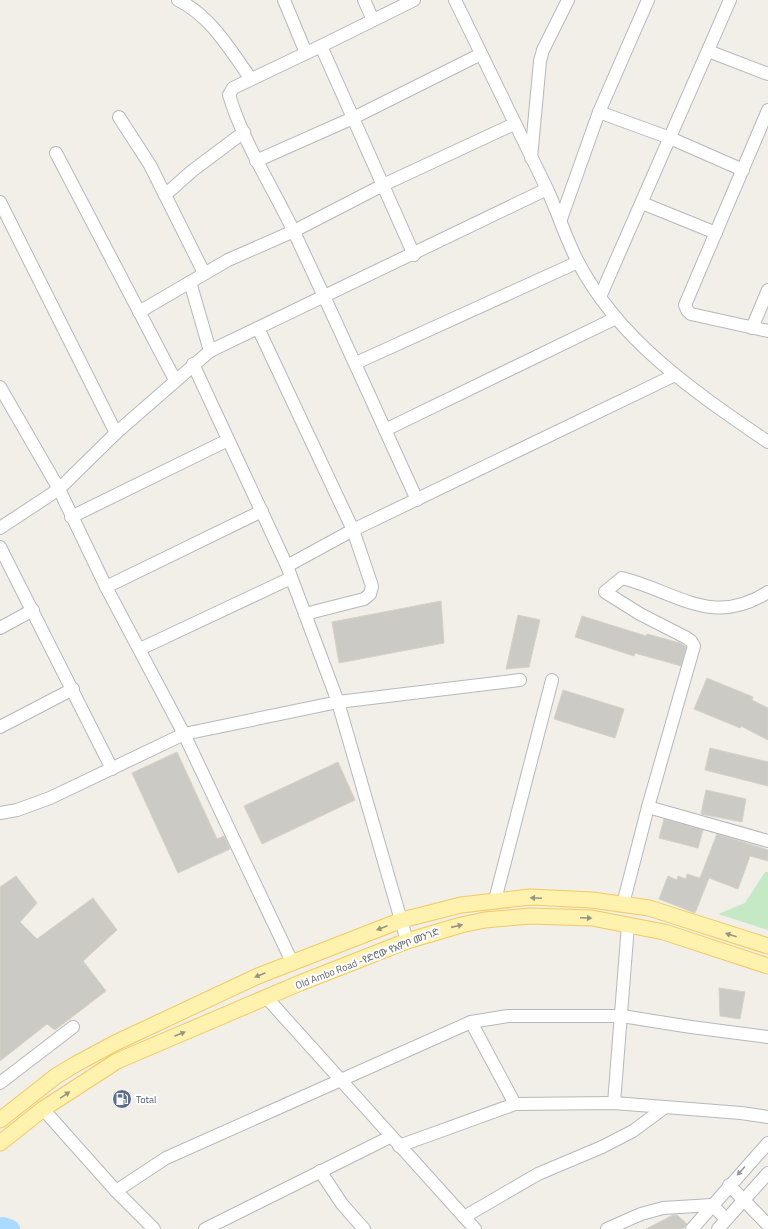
<svg xmlns="http://www.w3.org/2000/svg" width="768" height="1229" font-family="'Titillium Web','Noto Sans Ethiopic',sans-serif">
  <style>
    .green { fill: #c5e8c5 }
    .lines { fill: none; stroke-linecap: round; stroke-linejoin: round }
    .river { stroke: #aadaff; stroke-width: 18 }
    .building { fill: #cccac5; stroke: #d6d1c6 }
    .minor-casing { stroke: #b5b8bc; stroke-width: 14 }
    .major-casing { stroke: #f2c960; stroke-width: 17 }
    .minor { stroke: #fff; stroke-width: 12 }
    .major { stroke: #fff2af; stroke-width: 15 }
    .oneway { fill: #979581 }
    .oneway2 { fill: #979a9d }
    .labels { text-anchor: middle; stroke-width: 4; stroke-linejoin: round; paint-order: stroke }
    .street-label { font-size: 10px; fill: #5f6368; stroke: #fff }
    .service-label { font-size: 10px; fill: #4e5e75; stroke: #fff; text-anchor: start }
  </style>
  <rect width="100%" height="100%" fill="#f1efe8"/>
  <polygon class="green" points="765,872 768,872 768,930 718,914 745,903"/>
  <g class="lines">
    <polyline class="river" points="3,1226 11,1229"/>
  </g>
  <g class="building">
    <polygon points="441,601 444,643 339,663 332,622"/>
    <polygon points="518,615 540,620 529,667 506,669"/>
    <polygon points="582,616 646,636 647,634 680,643 686,647 681,666 635,653 634,656 575,637"/>
    <polygon points="707,678 753,697 752,700 768,708 768,740 741,726 740,728 694,709"/>
    <polygon points="563,690 624,709 615,738 554,719"/>
    <polygon points="710,748 768,762 768,786 705,770"/>
    <polygon points="177,752 217,839 224,836 230,849 178,873 132,773"/>
    <polygon points="338,762 355,800 262,844 244,806"/>
    <polygon points="706,790 746,799 742,822 701,814"/>
    <polygon points="664,819 703,830 698,848 659,838"/>
    <polygon points="717,834 768,850 768,861 750,856 738,889 709,878 695,913 659,899 668,876 677,880 678,876 686,879 687,874 700,878"/>
    <polygon points="16,876 37,903 20,922 37,939 93,898 117,930 83,961 106,991 55,1030 47,1024 0,1061 0,887"/>
    <polygon points="719,988 745,992 740,1019 720,1016"/>
    <polygon points="673,1215 677,1215 687,1224 683,1229 646,1229"/>
  </g>
  <g class="lines">
    <g class="minor-casing">
      <g id="minor">
        <path d="M178,0C211,16 230,50 251,79"/>
        <polyline points="284,0 306,53"/>
        <polyline points="364,0 373,20"/>
        <polyline points="455,0 547,189"/>
        <path d="M321,46L233,88L229,95C244,144 272,186 294,232C336,321 376,410 417,500"/>
        <polyline points="708,51 768,74"/>
        <polyline points="768,110 685,305 687,310 691,314 768,331"/>
        <polyline points="599,112 670,138 743,170"/>
        <polyline points="119,117 150,165 204,273"/>
        <polyline points="56,153 175,380"/>
        <polyline points="531,158 540,61 543,50 568,0"/>
        <polyline points="256,161 353,118 481,54"/>
        <polyline points="165,195 192,171 244,132"/>
        <polyline points="0,202 116,433"/>
        <polyline points="642,203 716,233"/>
        <polyline points="561,219 599,112 648,0"/>
        <polyline points="414,255 321,46 414,0"/>
        <polyline points="190,282 210,351"/>
        <polyline points="600,297 730,0"/>
        <polyline points="139,312 228,260 294,231 383,185 514,124"/>
        <polyline points="258,328 353,530 675,375"/>
        <polyline points="752,328 768,290"/>
        <polyline points="356,363 578,262"/>
        <polyline points="193,364 287,566 338,702 407,941"/>
        <polyline points="0,387 59,489 106,587 184,734 338,702 520,680"/>
        <polyline points="385,430 616,318"/>
        <polyline points="71,517 228,440"/>
        <path d="M0,528L59,489L116,433L210,351L547,189C558,213 566,239 578,262C620,342 695,392 768,442"/>
        <polyline points="0,547 112,769"/>
        <polyline points="287,566 353,530 372,586 370,594 364,599 305,614"/>
        <polyline points="106,587 262,511"/>
        <polyline points="0,628 33,610"/>
        <polyline points="140,649 291,578"/>
        <polyline points="0,727 73,689"/>
        <polyline points="648,807 768,841"/>
        <polyline points="0,813 17,810 50,798 184,734 292,962"/>
        <polyline points="495,900 552,680"/>
        <path d="M623,904L648,807L694,646L691,641L687,638L640,614L605,592L622,578C677,592 712,628 768,592"/>
        <polyline points="266,997 475,1229"/>
        <polyline points="471,1022 515,1104"/>
        <polyline points="0,1083 73,1027"/>
        <polyline points="614,1103 628,925"/>
        <polyline points="43,1109 116,1191 166,1158 471,1022 508,1016 622,1016 691,1027 768,1037"/>
        <polyline points="399,1146 515,1104 614,1103 741,1113 768,1117"/>
        <polyline points="320,1171 342,1204 364,1229"/>
        <polyline points="729,1185 768,1225"/>
        <polyline points="116,1191 154,1229"/>
        <polyline points="464,1217 538,1174 602,1147 633,1131 664,1108"/>
        <polyline points="205,1229 390,1137"/>
        <polyline points="607,1229 641,1214 663,1208 712,1205 726,1219"/>
        <polyline points="692,1229 768,1143"/>
        <polyline points="718,1229 768,1173"/>
      </g>
    </g>
    <g class="major-casing">
      <g id="major">
        <polyline points="0,1120 56,1076 76,1064 115,1043 258,976 402,920 461,905 530,897 592,900 649,908 768,946"/>
        <polyline points="0,1143 43,1109 117,1061 300,983 407,941 461,925 485,920 530,916 592,918 664,932 768,966"/>
      </g>
    </g>
    <use href="#minor" class="minor"/>
    <use href="#major" class="major"/>
  </g>
  <defs><path id="oneway-solid" d="M-6-.8H1V-3.2L6.5 0L1 3.2V.8H-6Z"/></defs>
  <g class="oneway">
    <use href="#oneway-solid" transform="translate(536 898) rotate(-178)"/>
    <use href="#oneway-solid" transform="translate(586 918) rotate(3)"/>
    <use href="#oneway-solid" transform="translate(457 926) rotate(-13)"/>
    <use href="#oneway-solid" transform="translate(382 928) rotate(159)"/>
    <use href="#oneway-solid" transform="translate(731 935) rotate(-162)"/>
    <use href="#oneway-solid" transform="translate(260 975) rotate(157)"/>
    <use href="#oneway-solid" transform="translate(180 1034) rotate(-23)"/>
    <use href="#oneway-solid" transform="translate(65 1095) rotate(-34)"/>
  </g>
  <use class="oneway2" href="#oneway-solid" transform="translate(741 1171) rotate(132)"/>
  <defs>
    <g id="fuel-disc" transform="scale(1)"><circle r="9.5" fill="#5c6f8a" stroke="#fff"/><path d="M-5.5-6h7V0h2V4h1.3V-2.5L3-4.5l.8-.8L6-3V5H2.5V1h-1V6h-7ZM-4.2-4.7v3.2H.2V-4.7Z" fill="#fff"/></g>
  </defs>
  <g fill-rule="evenodd">
    <use href="#fuel-disc" x="122" y="1099"/>
  </g>
  <g class="labels">
    <g class="street-label">
      <text transform="translate(367 958) rotate(-21)" y="4">Old Ambo Road -የድሮው የአምቦ መንገድ</text>
    </g>
    <g class="service-label">
      <text x="136" y="1103">Total</text>
    </g>
  </g>
</svg>
